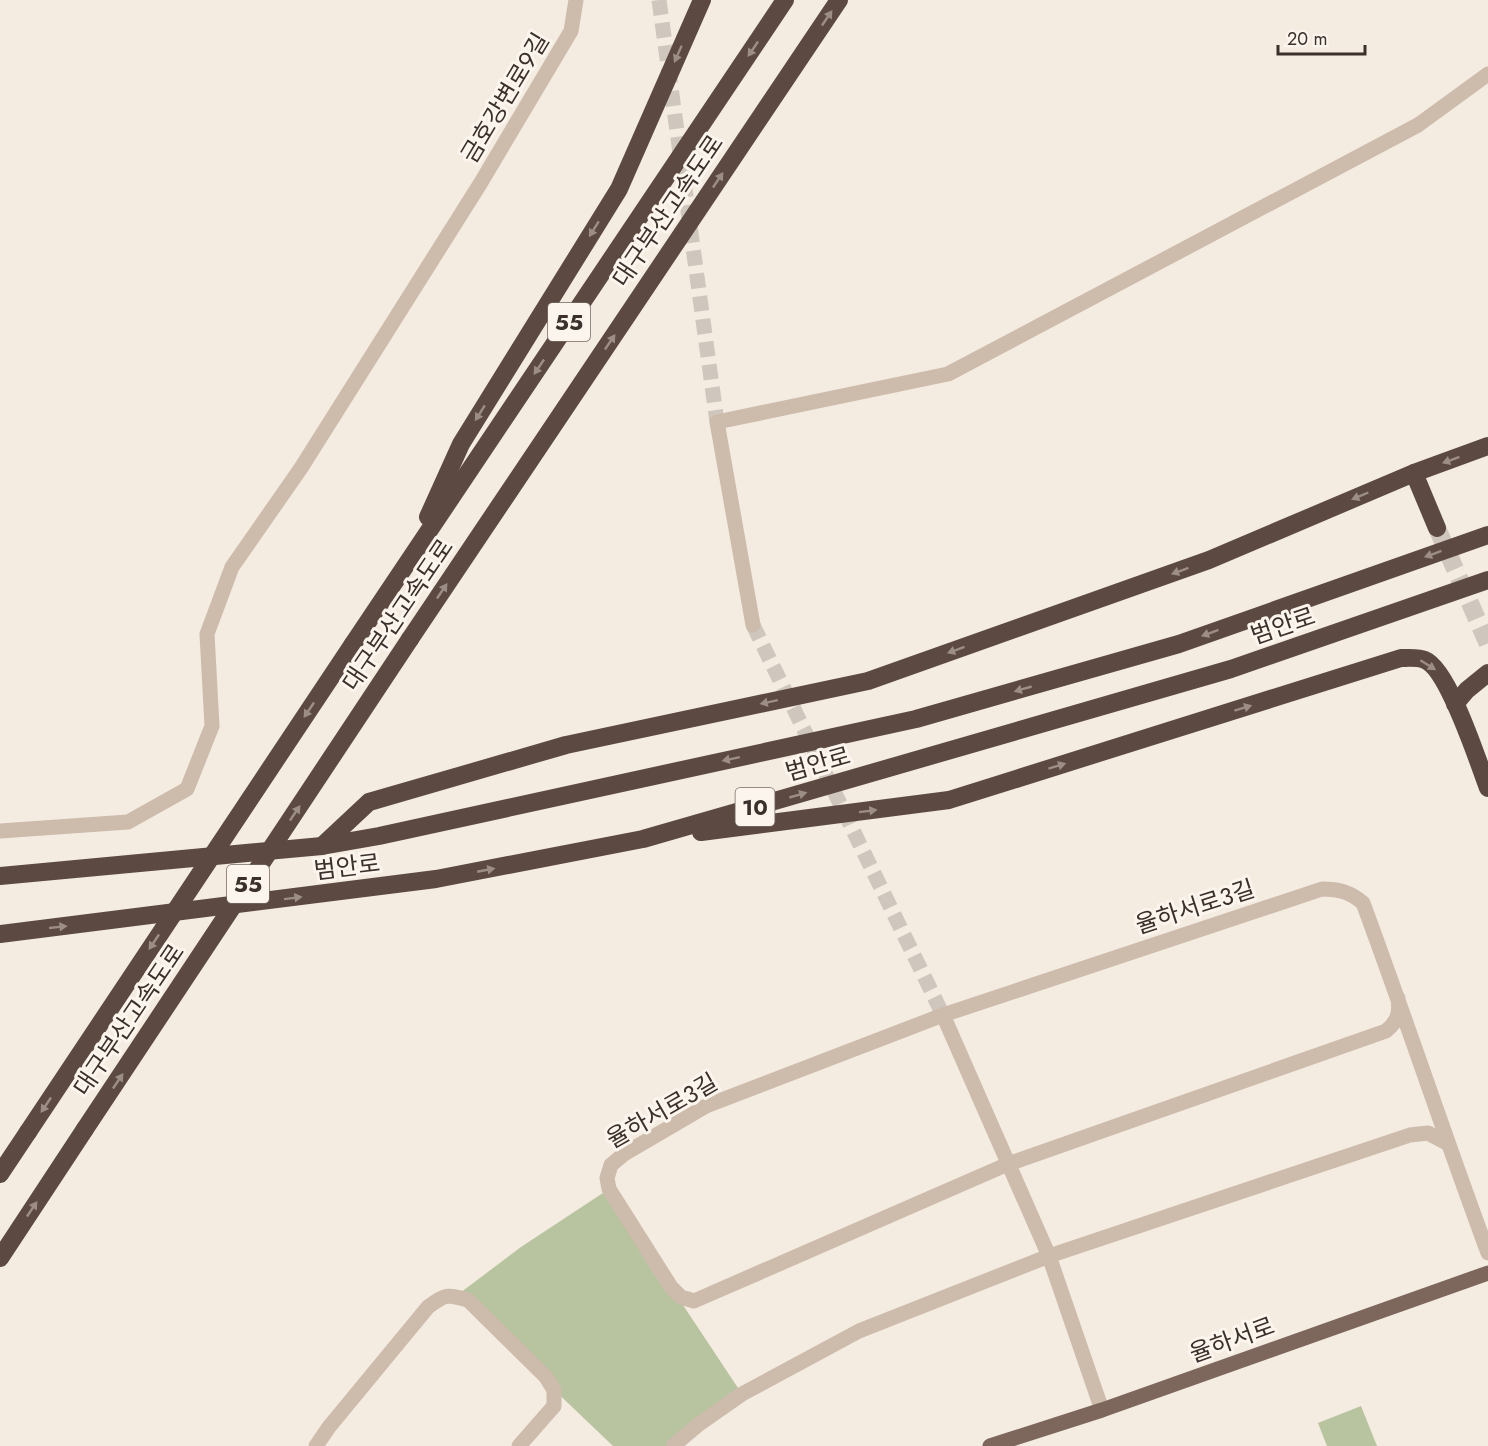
<svg xmlns="http://www.w3.org/2000/svg" width="1488" height="1446" font-family="Jost,'Noto Sans KR',sans-serif">
  <style>
    .green { fill: #b8c4a0 }
    .lines { fill: none; stroke-linecap: round; stroke-linejoin: round }
    .minor-tunnel { stroke: #cfc6bd; stroke-width: 15; stroke-dasharray: 15 8; stroke-linecap: butt }
    .highway-tunnel { stroke: #cfc6bd; stroke-width: 18; stroke-dasharray: 18 9; stroke-linecap: butt }
    .minor { stroke: #cdbbac; stroke-width: 15 }
    .major { stroke: #7d675c; stroke-width: 15 }
    .highway { stroke: #5c4a42; stroke-width: 18 }
    .highway-bridge { stroke: #5c4a42; stroke-width: 18 }
    .oneway { fill: #9c8e87 }
    .labels { text-anchor: middle; stroke-width: 6; stroke-linejoin: round; paint-order: stroke }
    .shield { fill: #fbf5ee; stroke: #756b66; stroke-width: 1.5 }
    .shield-label { font-size: 22px; font-weight: bold; fill: #3b302b }
    .street-label { font-size: 24px; fill: #3b302b; stroke: #fbf5ee }
  </style>
  <rect width="100%" height="100%" fill="#f4ebe1"/>
  <g class="green">
    <polygon points="609,1189 671,1287 742,1394 673,1446 613,1446 456,1296 521,1247"/>
    <polygon points="1361,1406 1377,1446 1327,1446 1318,1423"/>
  </g>
  <g class="lines">
    <g class="minor-tunnel">
      <polyline points="659,0 717,422"/>
      <polyline points="753,625 943,1015"/>
    </g>
    <polyline class="highway-tunnel" points="1437,528 1488,644"/>
    <g class="minor">
      <polyline points="753,625 717,422 948,374 1418,125 1488,74"/>
      <polyline points="0,831 128,822 187,789 212,726 207,634 232,567 301,468 480,184 571,31 576,0"/>
      <path d="M1398,998C1400,1013 1398,1021 1386,1031L1008,1164L694,1301L681,1297L671,1287L609,1189L607,1178L611,1165L624,1154L706,1106L943,1015L1322,889C1339,889 1350,892 1363,903C1406,1019 1445,1137 1488,1253"/>
      <polyline points="943,1015 1049,1256 1102,1410"/>
      <path d="M316,1446L329,1427L428,1307C445,1294 448,1294 468,1300L546,1377L554,1390V1406L519,1446"/>
      <polyline points="673,1446 699,1424 742,1394 859,1331 1049,1256 1410,1135 1428,1133 1447,1143"/>
    </g>
    <polyline class="major" points="990,1446 1102,1410 1488,1273"/>
    <g class="highway">
      <polyline points="1414,473 1437,528"/>
      <polyline points="428,517 461,444 619,189 702,0"/>
      <polyline points="410,639 839,0"/>
      <polyline points="353,644 785,0"/>
      <polyline points="1455,704 1467,690 1488,673"/>
      <path d="M701,832L949,800L1401,658C1408,658 1419,657 1425,660C1449,670 1478,762 1488,788"/>
      <polyline points="322,846 369,802 566,745 868,681 1209,560 1414,473 1488,446"/>
      <polyline points="0,876 322,846 379,836 916,719 1179,644 1488,535"/>
      <polyline points="0,934 436,879 643,839 1231,669 1488,580"/>
      <polyline points="0,1174 28,1132"/>
      <polyline points="0,1258 85,1129"/>
    </g>
    <g class="highway-bridge">
      <polyline points="85,1129 410,639"/>
      <polyline points="28,1132 353,644"/>
    </g>
  </g>
  <defs><path id="oneway-solid" d="M-6-.8H1V-3.2L6.5 0L1 3.2V.8H-6Z" transform="scale(1.5)"/></defs>
  <g class="oneway">
    <use href="#oneway-solid" transform="translate(827 18) rotate(-56)"/>
    <use href="#oneway-solid" transform="translate(753 49) rotate(124)"/>
    <use href="#oneway-solid" transform="translate(678 54) rotate(114)"/>
    <use href="#oneway-solid" transform="translate(718 180) rotate(-56)"/>
    <use href="#oneway-solid" transform="translate(594 229) rotate(122)"/>
    <use href="#oneway-solid" transform="translate(610 342) rotate(-56)"/>
    <use href="#oneway-solid" transform="translate(539 367) rotate(124)"/>
    <use href="#oneway-solid" transform="translate(480 413) rotate(122)"/>
    <use href="#oneway-solid" transform="translate(1451 460) rotate(160)"/>
    <use href="#oneway-solid" transform="translate(1360 496) rotate(157)"/>
    <use href="#oneway-solid" transform="translate(1433 554) rotate(160)"/>
    <use href="#oneway-solid" transform="translate(1180 571) rotate(160)"/>
    <use href="#oneway-solid" transform="translate(442 591) rotate(-56)"/>
    <use href="#oneway-solid" transform="translate(1210 633) rotate(160)"/>
    <use href="#oneway-solid" transform="translate(956 650) rotate(160)"/>
    <use href="#oneway-solid" transform="translate(1428 665) rotate(32)"/>
    <use href="#oneway-solid" transform="translate(1023 689) rotate(164)"/>
    <use href="#oneway-solid" transform="translate(769 702) rotate(168)"/>
    <use href="#oneway-solid" transform="translate(1243 708) rotate(-17)"/>
    <use href="#oneway-solid" transform="translate(309 710) rotate(124)"/>
    <use href="#oneway-solid" transform="translate(731 759) rotate(168)"/>
    <use href="#oneway-solid" transform="translate(1057 766) rotate(-17)"/>
    <use href="#oneway-solid" transform="translate(798 795) rotate(-16)"/>
    <use href="#oneway-solid" transform="translate(868 811) rotate(-7)"/>
    <use href="#oneway-solid" transform="translate(295 813) rotate(-56)"/>
    <use href="#oneway-solid" transform="translate(486 870) rotate(-11)"/>
    <use href="#oneway-solid" transform="translate(293 898) rotate(-7)"/>
    <use href="#oneway-solid" transform="translate(58 927) rotate(-6)"/>
    <use href="#oneway-solid" transform="translate(154 942) rotate(124)"/>
    <use href="#oneway-solid" transform="translate(118 1081) rotate(-56)"/>
    <use href="#oneway-solid" transform="translate(46 1105) rotate(124)"/>
    <use href="#oneway-solid" transform="translate(32 1209) rotate(-56)"/>
  </g>
  <g class="labels">
    <g class="shield">
      <rect x="548" y="303" width="42" height="38" rx="4.5"/>
      <rect x="735.5" y="788" width="39" height="38" rx="4.5"/>
      <rect x="227" y="865" width="42" height="38" rx="4.5"/>
    </g>
    <g class="shield-label">
      <text x="569" y="330">55</text>
      <text x="755" y="815">10</text>
      <text x="248" y="892">55</text>
    </g>
    <g class="street-label">
      <text transform="translate(505 98) rotate(-59)" y="8">금호강변로9길</text>
      <text transform="translate(668 211) rotate(-56)" y="8">대구부산고속도로</text>
      <text transform="translate(398 615) rotate(-56)" y="8">대구부산고속도로</text>
      <text transform="translate(1283 626) rotate(-19)" y="8">범안로</text>
      <text transform="translate(818 764) rotate(-16)" y="8">범안로</text>
      <text transform="translate(347 867) rotate(-7)" y="8">범안로</text>
      <text transform="translate(1195 907) rotate(-18)" y="8">율하서로3길</text>
      <text transform="translate(129 1020) rotate(-56)" y="8">대구부산고속도로</text>
      <text transform="translate(662 1111) rotate(-30)" y="8">율하서로3길</text>
      <text transform="translate(1232 1340) rotate(-20)" y="8">율하서로</text>
    </g>
  </g>
  <path d="M1278 45v9h87v-9" fill="none" stroke="#3b302b" stroke-width="3"/>
  <text x="1287" y="45" font-size="18" fill="#3b302b" stroke="#fbf5ee" stroke-width="4.5" paint-order="stroke">20 m</text>
</svg>
